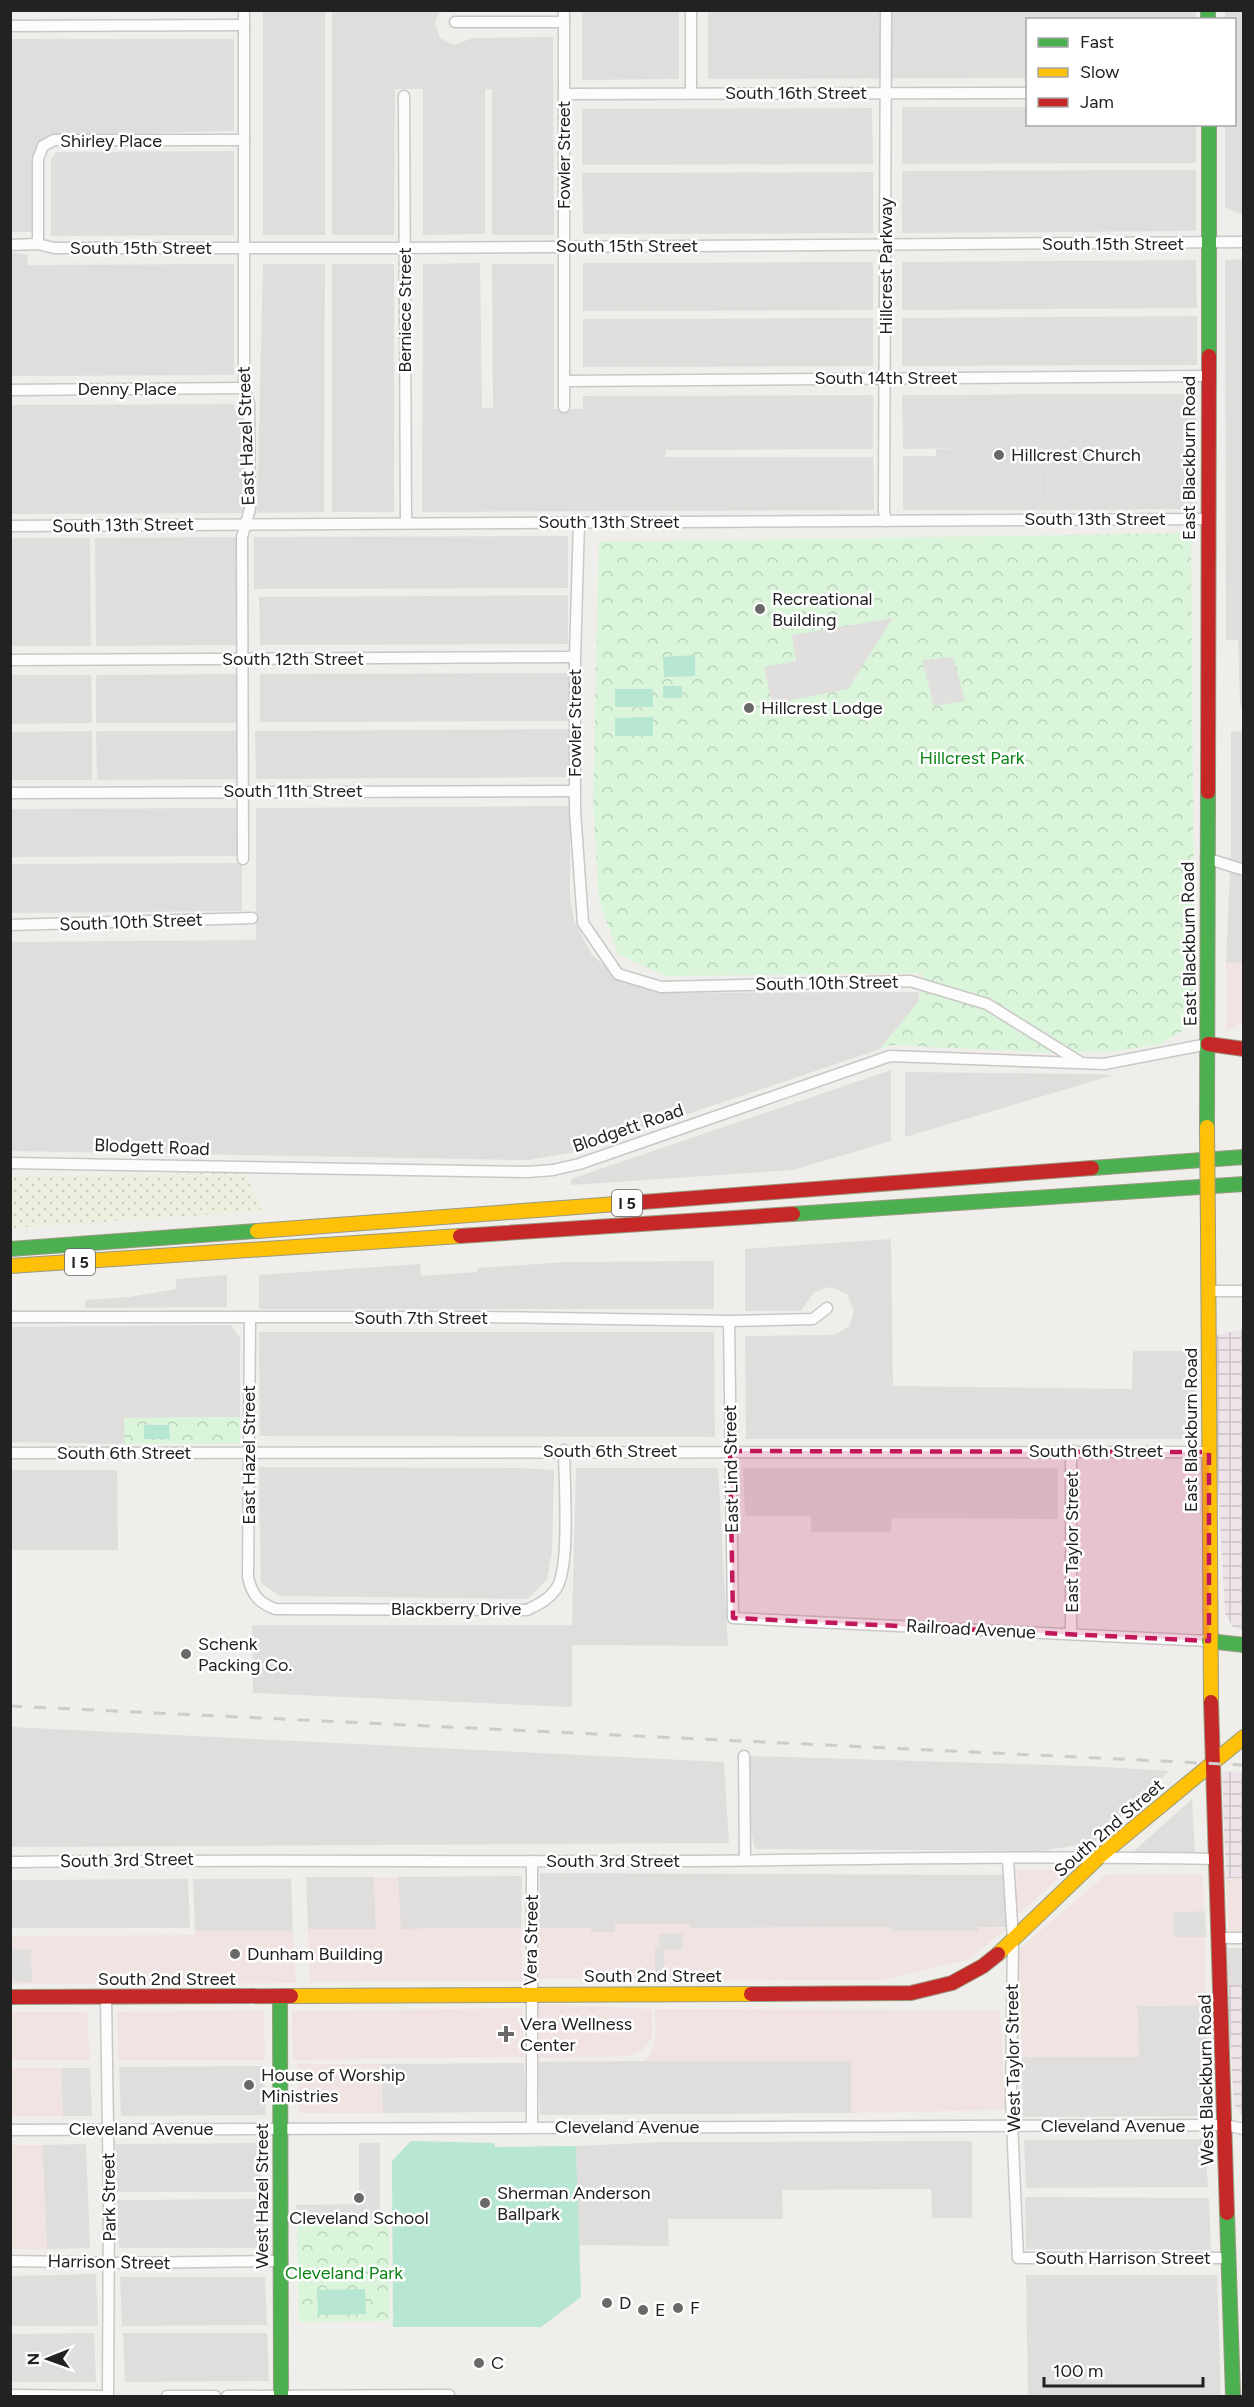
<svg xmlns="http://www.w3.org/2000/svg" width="1254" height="2407" font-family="Figtree,sans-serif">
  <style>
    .residential { fill: #dfdedc }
    .commercial { fill: #f1e3e1 }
    .industrial { fill: url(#industrial-grid) }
    .religious { fill: #dededc }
    .farmland { fill: url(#farmland-dots) }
    .park { fill: url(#park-crowns) }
    .pitch { fill: #b7e6d2 }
    .parking { fill: #e0dfde }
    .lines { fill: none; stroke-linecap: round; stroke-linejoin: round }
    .street-casing { stroke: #c9c8c7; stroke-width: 13 }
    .fast-casing { stroke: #999a82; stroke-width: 16 }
    .slow-casing { stroke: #999a82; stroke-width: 16 }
    .jam-casing { stroke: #999a82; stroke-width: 16 }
    .street { stroke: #fdfcfc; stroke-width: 10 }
    .fast { stroke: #4caf50; stroke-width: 14 }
    .slow { stroke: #ffc107; stroke-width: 14 }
    .jam { stroke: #c62828; stroke-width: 14 }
    .rail { stroke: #ccc; stroke-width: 3; stroke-dasharray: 12 12; stroke-linecap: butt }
    .slow-bridge-casing { stroke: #999a82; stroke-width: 16; stroke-linecap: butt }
    .slow-bridge { stroke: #ffc107; stroke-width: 14 }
    .marked { fill: #c2185b; fill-opacity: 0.2; stroke: #c2185b; stroke-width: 4.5; stroke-dasharray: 12 8; stroke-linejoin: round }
    .poi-dot { fill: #6a6968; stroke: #fff; stroke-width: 2 }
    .labels { text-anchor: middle; stroke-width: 5; stroke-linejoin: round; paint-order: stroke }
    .shield { fill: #fff; stroke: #646464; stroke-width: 1.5 }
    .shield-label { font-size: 16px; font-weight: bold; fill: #222 }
    .street-label { font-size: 18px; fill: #222; stroke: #fff }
    .poi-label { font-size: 18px; fill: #222; stroke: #fff; text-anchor: start }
    .park-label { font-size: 18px; fill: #0c8416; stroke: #fff }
  </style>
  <defs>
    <pattern id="industrial-grid" width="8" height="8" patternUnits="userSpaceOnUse" patternTransform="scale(1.5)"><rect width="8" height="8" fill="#ede4e9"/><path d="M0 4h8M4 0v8" fill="none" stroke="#cbc3c8"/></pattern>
    <pattern id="farmland-dots" width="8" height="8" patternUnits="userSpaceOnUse" patternTransform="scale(1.5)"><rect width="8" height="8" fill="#efefdf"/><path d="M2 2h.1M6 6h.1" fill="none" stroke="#cdcdbf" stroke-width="1.8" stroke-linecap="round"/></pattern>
    <pattern id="park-crowns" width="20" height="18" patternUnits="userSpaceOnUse" patternTransform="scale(1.5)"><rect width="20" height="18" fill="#daf5da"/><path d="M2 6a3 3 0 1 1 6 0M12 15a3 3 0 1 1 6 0" fill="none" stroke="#bbd2bb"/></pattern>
  </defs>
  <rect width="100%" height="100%" fill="#f0eeeb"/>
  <g class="residential">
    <polygon points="1196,10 1196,19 1028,20 1027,78 708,79 708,11"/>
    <rect x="263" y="11" width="62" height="224"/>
    <polygon points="332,11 440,11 435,23 440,38 454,45 473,38 553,37 554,235 492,235 492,89 485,89 485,234 423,235 423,89 395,89 394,235 332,235"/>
    <polygon points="582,11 679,11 679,79 582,80"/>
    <polygon points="1225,11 1243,11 1243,88 1235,88 1234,20 1225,19"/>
    <polygon points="10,39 234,39 234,131 48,135 32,156 32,232 11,232"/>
    <polygon points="902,107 1027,107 1028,124 1196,125 1196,163 902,164"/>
    <polygon points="872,108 873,164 582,165 582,109"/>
    <polygon points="234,151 234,235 51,236 51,160 56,152"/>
    <polygon points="1196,170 1196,231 902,233 902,171"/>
    <polygon points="873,172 873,233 583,234 582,173"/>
    <polygon points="10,252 27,255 28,265 234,264 234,375 11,376"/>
    <polygon points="1243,259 1244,259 1243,710 1240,704 1238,640 1226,640 1225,260"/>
    <polygon points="1196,260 1197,308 902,310 902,262"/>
    <polygon points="873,262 873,310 583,311 583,263"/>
    <polygon points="480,263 482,408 493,408 492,264 554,264 554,409 583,409 583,396 873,395 873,449 666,450 665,457 873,457 874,510 422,512 423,264"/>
    <polygon points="263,264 325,264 324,512 257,513"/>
    <rect x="332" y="264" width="62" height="248"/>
    <polygon points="1197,316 1197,365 902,366 902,318"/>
    <polygon points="873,318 873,366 583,367 583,319"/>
    <polygon points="1046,394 1197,394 1197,509 1048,510"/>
    <polygon points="902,395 964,395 965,448 903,449"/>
    <polygon points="234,404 234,410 247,410 247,513 11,514 10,405"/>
    <rect x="903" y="456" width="33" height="54"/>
    <polygon points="568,536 568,588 254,589 254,537"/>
    <polygon points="240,537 241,645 96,646 95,538"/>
    <polygon points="11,538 90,538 91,646 11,646"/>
    <polygon points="568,595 568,644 260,645 259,597"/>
    <polygon points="569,673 569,721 260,722 260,674"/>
    <polygon points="241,674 241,723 96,723 96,675"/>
    <polygon points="11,675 91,675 92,723 11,724"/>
    <polygon points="569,729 569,777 256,779 255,731"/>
    <polygon points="92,731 92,780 11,780 11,732"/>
    <polygon points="96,731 241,731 242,779 97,780"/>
    <polygon points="1243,731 1243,862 1231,861 1231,732"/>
    <polygon points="570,806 570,897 574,921 592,955 621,980 658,993 918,992 919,1001 880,1049 576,1152 528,1160 11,1151 11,942 256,940 256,808"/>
    <polygon points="242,808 242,856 11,857 10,809"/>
    <polygon points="242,863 242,911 11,913 10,864"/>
    <polygon points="1230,868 1243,872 1244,963 1226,963"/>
    <polygon points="891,1070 891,1141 793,1170 571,1185 571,1179"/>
    <polygon points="905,1072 1087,1074 1114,1075 905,1137"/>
    <polygon points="891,1239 893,1386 1132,1389 1133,1351 1195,1351 1195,1439 746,1439 745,1336 835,1335 849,1326 854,1311 847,1294 830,1287 814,1292 801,1311 745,1311 745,1249"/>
    <polygon points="714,1261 714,1309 259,1309 259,1275 420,1264 421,1276 477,1272 477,1268 565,1262"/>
    <polygon points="227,1275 227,1307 85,1308 85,1300 129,1297 176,1289 176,1279"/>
    <polygon points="230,1325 240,1337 240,1417 125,1418 125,1444 11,1442 11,1327"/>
    <polygon points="259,1332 714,1332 715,1437 260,1436"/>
    <polygon points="259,1467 520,1468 554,1470 552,1552 547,1579 528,1599 280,1596 261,1583"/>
    <polygon points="576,1468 718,1468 728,1646 572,1645 572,1707 253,1693 252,1625 572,1625"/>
    <polygon points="743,1468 1058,1468 1058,1519 892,1518 891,1532 811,1532 811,1516 745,1516"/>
    <polygon points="11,1470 117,1470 118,1550 11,1550"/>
    <polygon points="11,1727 724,1762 729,1843 11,1847"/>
    <polygon points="750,1756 1085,1766 1169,1771 1095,1842 1041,1851 755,1849 751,1831"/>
    <polygon points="1192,1799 1195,1852 1133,1852"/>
    <polygon points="540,1873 1005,1875 1007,1927 979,1927 978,1931 892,1931 891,1927 690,1928 690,1924 616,1924 616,1932 591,1932 591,1928 539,1928"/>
    <polygon points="522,1876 521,1928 400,1929 398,1877"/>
    <polygon points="306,1877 374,1877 376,1929 308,1929"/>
    <polygon points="188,1879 190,1928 11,1928 11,1880"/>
    <polygon points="193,1879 291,1879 293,1931 195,1931"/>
    <polygon points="1226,1948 1243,1948 1243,1985 1227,1985"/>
    <polygon points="1206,2005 1210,2116 1023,2117 1022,2057 1139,2057 1137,2006"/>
    <polygon points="644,2061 851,2061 851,2113 540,2115 538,2062"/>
    <polygon points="524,2063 526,2112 383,2113 381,2064"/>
    <polygon points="264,2066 266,2115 121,2116 119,2067"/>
    <polygon points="61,2068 90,2068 92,2116 63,2116"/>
    <polygon points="1205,2139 1208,2187 1026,2188 1024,2140"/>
    <polygon points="972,2141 972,2218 932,2218 931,2189 782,2190 783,2219 668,2219 669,2246 579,2245 576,2146 664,2142"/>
    <polygon points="260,2143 262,2192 117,2192 115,2144"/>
    <polygon points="86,2144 90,2248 47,2249 42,2145"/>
    <polygon points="1025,2197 1209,2198 1211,2250 1026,2249"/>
    <polygon points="262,2199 264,2248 119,2248 117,2200"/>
    <polygon points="96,2274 98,2326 11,2326 11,2276"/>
    <polygon points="1026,2275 1217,2275 1221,2396 1028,2396"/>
    <polygon points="120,2277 265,2277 267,2325 122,2326"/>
    <polygon points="94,2333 96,2382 11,2382 11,2334"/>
    <polygon points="123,2333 267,2333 269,2381 125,2382"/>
  </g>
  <g class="commercial">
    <polygon points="1226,963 1243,963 1244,1022 1226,1031"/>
    <polygon points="1017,1870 1068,1870 1016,1916"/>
    <polygon points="1107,1874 1203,1874 1206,2005 1137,2006 1139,2057 1022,2057 1019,1949"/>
    <polygon points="374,1877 398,1877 401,1929 521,1928 522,1981 310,1982 308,1929 376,1929"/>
    <polygon points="1226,1878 1243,1878 1243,1935 1229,1935"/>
    <polygon points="615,1924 690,1924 691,1928 891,1927 892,1931 978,1931 978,1927 1007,1928 970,1959 883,1980 538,1979 539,1928 591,1928 591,1932 615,1932"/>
    <polygon points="195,1931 293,1931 296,1983 11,1984 10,1936 190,1935 195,1935"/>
    <polygon points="538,2004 649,2009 652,2011 652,2037 643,2049 631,2056 539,2058"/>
    <polygon points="522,2008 524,2057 293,2060 292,2011"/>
    <polygon points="655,2009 1000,2010 1005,2110 851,2113 851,2061 644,2061 648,2057 653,2048 656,2035"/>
    <polygon points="264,2010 265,2060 118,2060 117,2012"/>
    <polygon points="11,2012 87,2012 90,2060 11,2060"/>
    <polygon points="297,2064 381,2064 383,2113 299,2113"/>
    <polygon points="10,2068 61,2068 63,2116 11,2116"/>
    <polygon points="10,2145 42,2145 47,2249 11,2249"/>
  </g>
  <g class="industrial">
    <polygon points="1243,1329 1243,1631 1232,1626 1225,1613 1210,1337"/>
    <polygon points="1222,1771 1243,1772 1243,1878 1226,1878"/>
    <polygon points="1227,1985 1243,1985 1243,2117 1234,2104"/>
  </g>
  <g class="religious">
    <polygon points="1235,88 1243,88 1243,215 1225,207 1225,125 1234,124"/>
    <polygon points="1046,394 1048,510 936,510 936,449 964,448 964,395"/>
  </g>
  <polygon class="farmland" points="245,1172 262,1211 11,1228 11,1177"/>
  <g class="park">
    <polygon points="1191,533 1195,1023 1161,1044 1110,1052 1051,1053 891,1045 880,1049 919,1001 922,973 666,976 618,954 599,901 593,801 599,542"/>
    <polygon points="240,1417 240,1443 125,1444 124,1418"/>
    <polygon points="389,2224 390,2321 299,2322 297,2225"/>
  </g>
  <g class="pitch">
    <polygon points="695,655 695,676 664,677 663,657"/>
    <rect x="663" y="686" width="19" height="12"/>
    <rect x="615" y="689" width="38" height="18"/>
    <polygon points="653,717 653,736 615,736 615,718"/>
    <polygon points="144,1425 169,1425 170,1439 144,1439"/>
    <polygon points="411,2141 494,2143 495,2147 576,2146 581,2297 541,2327 393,2327 392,2161"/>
    <polygon points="365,2289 366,2314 318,2315 317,2290"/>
  </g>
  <g class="parking">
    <polygon points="1043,407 1043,502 938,505 938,480 1029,482 1030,444 1011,444 1010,409"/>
    <polygon points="893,618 848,689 772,704 764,667 796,661 792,635"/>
    <polygon points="953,657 965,701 934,706 922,660"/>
    <polygon points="947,1772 1050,1775 1055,1820 946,1820"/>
    <polygon points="1205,1911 1206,1937 1173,1937 1173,1912"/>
    <polygon points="683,1933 683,1949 664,1950 664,1974 655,1974 655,1946 659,1946 659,1934"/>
    <polygon points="11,1949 31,1949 32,1982 11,1982"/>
    <polygon points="359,2143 380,2143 380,2220 297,2221 296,2205 359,2204"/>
  </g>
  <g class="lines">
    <g class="street-casing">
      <g id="street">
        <polyline points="564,10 564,407"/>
        <polyline points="691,10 691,93"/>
        <polyline points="455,22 564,22"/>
        <polyline points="10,26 244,25"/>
        <polyline points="564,94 1028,93"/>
        <polyline points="404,96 406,523"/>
        <polyline points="38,244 38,159 43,146 54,140 244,140"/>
        <polyline points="10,245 38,244 54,248 395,248 1244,242"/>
        <polyline points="565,381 1207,376"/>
        <polyline points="10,390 244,388"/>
        <polyline points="886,521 884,511 886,10"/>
        <polyline points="579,522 575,657 575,811 583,923 618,974 661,987 910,981 987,1004 1080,1062"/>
        <polyline points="10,526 1207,519"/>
        <polyline points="10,660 575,657"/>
        <polyline points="10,793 575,791"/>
        <polyline points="1206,858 1244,870"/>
        <polyline points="243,859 242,537 250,509 249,403 244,388 244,10"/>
        <polyline points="10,925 252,918"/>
        <polyline points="10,1163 527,1172 553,1170 579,1164 890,1056 1104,1064 1208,1044"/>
        <polyline points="1209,1291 1244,1291"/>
        <polyline points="10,1317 486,1317 729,1321 813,1319 827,1308"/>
        <path d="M250,1318L248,1577C252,1595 258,1602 275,1609L527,1610C539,1604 548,1600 556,1589C571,1568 564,1479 564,1450"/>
        <polyline points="729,1321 733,1618 1209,1641"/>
        <polyline points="1071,1450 1071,1634"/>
        <path d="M10,1453C410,1452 810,1449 1209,1452"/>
        <polyline points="744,1756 745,1860"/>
        <polyline points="1008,1859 1013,1941 1011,2098 1018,2258 1229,2258"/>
        <path d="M10,1862C229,1859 447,1862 665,1861C849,1860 1032,1855 1216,1859"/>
        <polyline points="1220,1938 1244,1938"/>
        <polyline points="106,1997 109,2197 108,2396"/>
        <polyline points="532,2127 532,1861"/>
        <polyline points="10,2130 1225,2125 1244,2129"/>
        <polyline points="10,2261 123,2263 279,2261"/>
        <polyline points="10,2395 104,2396"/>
        <polyline points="167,2396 215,2396"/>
        <polyline points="227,2396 449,2395"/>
      </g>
    </g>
    <g class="fast-casing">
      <g id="fast">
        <polyline points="1208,10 1208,20"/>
        <polyline points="1209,356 1209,124"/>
        <polyline points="1207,1127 1208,792"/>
        <polyline points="1092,1168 1244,1157"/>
        <polyline points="793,1214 1244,1184"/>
        <polyline points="10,1249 257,1231"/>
        <polyline points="1209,1641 1244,1645"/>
        <polyline points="280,1996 281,2396"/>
        <polyline points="1227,2213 1233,2396"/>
      </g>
    </g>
    <g class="slow-casing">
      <g id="slow">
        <polyline points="1208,1229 1211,1702"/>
        <polyline points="257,1231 643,1202"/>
        <polyline points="10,1266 460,1236"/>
        <polyline points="998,1954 1100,1856 1244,1737"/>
        <polyline points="291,1996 751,1994"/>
      </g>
    </g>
    <g class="jam-casing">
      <g id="jam">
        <polyline points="1208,792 1209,356"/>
        <polyline points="1208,1044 1244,1049"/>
        <polyline points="643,1202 1092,1168"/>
        <polyline points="460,1236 793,1214"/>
        <polyline points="1211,1702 1227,2213"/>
        <polyline points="751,1994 911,1993 952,1983 983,1966 998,1954"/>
        <polyline points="10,1997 291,1996"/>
      </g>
    </g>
    <use href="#street" class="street"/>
    <use href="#fast" class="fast"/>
    <use href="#slow" class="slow"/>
    <use href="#jam" class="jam"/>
    <polyline class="rail" points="10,1706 1244,1765"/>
    <g class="slow-bridge-casing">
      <polyline id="slow-bridge" points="1207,1127 1208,1229"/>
    </g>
    <use href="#slow-bridge" class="slow-bridge"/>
  </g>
  <path class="marked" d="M730,1451L1209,1452V1641L733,1618Z"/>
  <g class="poi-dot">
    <circle cx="999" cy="455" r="6"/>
    <circle cx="760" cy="609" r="6"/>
    <circle cx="749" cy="708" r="6"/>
    <circle cx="186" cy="1654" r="6"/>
    <circle cx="235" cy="1954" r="6"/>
    <path d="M503 2025h6v6h6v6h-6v6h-6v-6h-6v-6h6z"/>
    <circle cx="249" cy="2085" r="6"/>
    <circle cx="359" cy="2198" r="6"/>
    <circle cx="485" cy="2203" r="6"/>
    <circle cx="607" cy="2303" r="6"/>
    <circle cx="678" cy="2308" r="6"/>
    <circle cx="643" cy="2310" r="6"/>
    <circle cx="479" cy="2363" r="6"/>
  </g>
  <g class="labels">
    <g class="shield">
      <rect x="612" y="1190" width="30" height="26" rx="4.5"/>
      <rect x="65" y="1249" width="30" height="26" rx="4.5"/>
    </g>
    <g class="shield-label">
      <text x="627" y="1209">I 5</text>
      <text x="80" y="1268">I 5</text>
    </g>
    <g class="street-label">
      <text x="796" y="99">South 16th Street</text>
      <text x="111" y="147">Shirley Place</text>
      <text transform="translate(564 155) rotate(-90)" y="6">Fowler Street</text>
      <text x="1113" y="250">South 15th Street</text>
      <text x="627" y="252">South 15th Street</text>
      <text x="141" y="254">South 15th Street</text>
      <text transform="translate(886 266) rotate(-90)" y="6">Hillcrest Parkway</text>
      <text transform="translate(405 310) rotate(-90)" y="6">Berniece Street</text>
      <text x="886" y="384">South 14th Street</text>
      <text x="127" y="395">Denny Place</text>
      <text transform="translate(246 436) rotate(-92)" y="6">East Hazel Street</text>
      <text transform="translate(1189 458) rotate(-90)" y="6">East Blackburn Road</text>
      <text x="1095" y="525">South 13th Street</text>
      <text x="609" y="528">South 13th Street</text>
      <text transform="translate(123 525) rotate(-1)" y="6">South 13th Street</text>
      <text x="293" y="665">South 12th Street</text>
      <text transform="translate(575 723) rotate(-90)" y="6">Fowler Street</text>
      <text x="293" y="797">South 11th Street</text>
      <text transform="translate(131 922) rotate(-2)" y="6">South 10th Street</text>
      <text transform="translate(1189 944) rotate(-91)" y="6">East Blackburn Road</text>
      <text transform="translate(827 983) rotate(-1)" y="6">South 10th Street</text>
      <text transform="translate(628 1128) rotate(-19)" y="6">Blodgett Road</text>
      <text transform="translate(152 1147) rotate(2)" y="6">Blodgett Road</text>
      <text x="421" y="1324">South 7th Street</text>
      <text transform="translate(1191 1430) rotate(-90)" y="6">East Blackburn Road</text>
      <text x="610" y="1457">South 6th Street</text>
      <text x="1096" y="1457">South 6th Street</text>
      <text x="124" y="1459">South 6th Street</text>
      <text transform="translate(249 1455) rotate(-90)" y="6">East Hazel Street</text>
      <text transform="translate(731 1469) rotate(-91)" y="6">East Lind Street</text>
      <text transform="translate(1072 1542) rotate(-90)" y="6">East Taylor Street</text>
      <text x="456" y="1615">Blackberry Drive</text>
      <text transform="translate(971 1629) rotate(3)" y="6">Railroad Avenue</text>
      <text transform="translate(1109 1828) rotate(-41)" y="6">South 2nd Street</text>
      <text transform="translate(127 1860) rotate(-1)" y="6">South 3rd Street</text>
      <text x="613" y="1867">South 3rd Street</text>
      <text transform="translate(531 1940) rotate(-89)" y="6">Vera Street</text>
      <text x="653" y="1982">South 2nd Street</text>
      <text x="167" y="1985">South 2nd Street</text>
      <text transform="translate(1013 2058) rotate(-91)" y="6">West Taylor Street</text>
      <text transform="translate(1206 2080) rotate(-91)" y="6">West Blackburn Road</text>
      <text x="1113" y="2132">Cleveland Avenue</text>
      <text x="627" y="2133">Cleveland Avenue</text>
      <text x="141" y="2135">Cleveland Avenue</text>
      <text transform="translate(262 2196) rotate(-90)" y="6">West Hazel Street</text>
      <text transform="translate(109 2197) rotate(-91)" y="6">Park Street</text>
      <text x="1123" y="2264">South Harrison Street</text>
      <text transform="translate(109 2262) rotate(1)" y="6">Harrison Street</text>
    </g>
    <g class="poi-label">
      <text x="1011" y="461">Hillcrest Church</text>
      <text x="772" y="605">Recreational<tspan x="772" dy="21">Building</tspan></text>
      <text x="761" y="714">Hillcrest Lodge</text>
      <text x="198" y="1650">Schenk<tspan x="198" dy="21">Packing Co.</tspan></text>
      <text x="247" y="1960">Dunham Building</text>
      <text x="520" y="2030">Vera Wellness<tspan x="520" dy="21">Center</tspan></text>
      <text x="261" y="2081">House of Worship<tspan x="261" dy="21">Ministries</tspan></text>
      <text x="497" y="2199">Sherman Anderson<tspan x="497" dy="21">Ballpark</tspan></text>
      <text x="359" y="2224" text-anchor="middle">Cleveland School</text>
      <text x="619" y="2309">D</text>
      <text x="690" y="2314">F</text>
      <text x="655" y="2316">E</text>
      <text x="491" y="2369">C</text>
    </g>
    <g class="park-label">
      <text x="972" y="764">Hillcrest Park</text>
      <text x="344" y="2279">Cleveland Park</text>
    </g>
  </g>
  <rect width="1254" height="2407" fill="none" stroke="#222222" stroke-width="24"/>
  <rect x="1026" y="18" width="210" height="108" fill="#ffffff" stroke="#a7a7a7" stroke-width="1.5"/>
  <rect x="1038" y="38" width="30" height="9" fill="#4caf50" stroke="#a7a7a7" stroke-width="1.5"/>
  <text x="1080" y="48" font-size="18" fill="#222222">Fast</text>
  <rect x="1038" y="68" width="30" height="9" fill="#ffc107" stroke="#a7a7a7" stroke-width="1.5"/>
  <text x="1080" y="78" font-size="18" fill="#222222">Slow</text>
  <rect x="1038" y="98" width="30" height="9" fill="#c62828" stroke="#a7a7a7" stroke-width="1.5"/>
  <text x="1080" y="108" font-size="18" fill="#222222">Jam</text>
  <g transform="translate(48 2359) rotate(269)" stroke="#ffffff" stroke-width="4.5" paint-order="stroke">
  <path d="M0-4.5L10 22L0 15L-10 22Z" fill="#222222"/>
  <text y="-9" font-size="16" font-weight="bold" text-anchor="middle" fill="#222222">N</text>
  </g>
  <path d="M1044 2377v9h159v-9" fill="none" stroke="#222222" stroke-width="3"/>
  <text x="1053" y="2377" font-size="18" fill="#222222" stroke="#ffffff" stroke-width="4.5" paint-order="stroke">100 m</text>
</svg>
